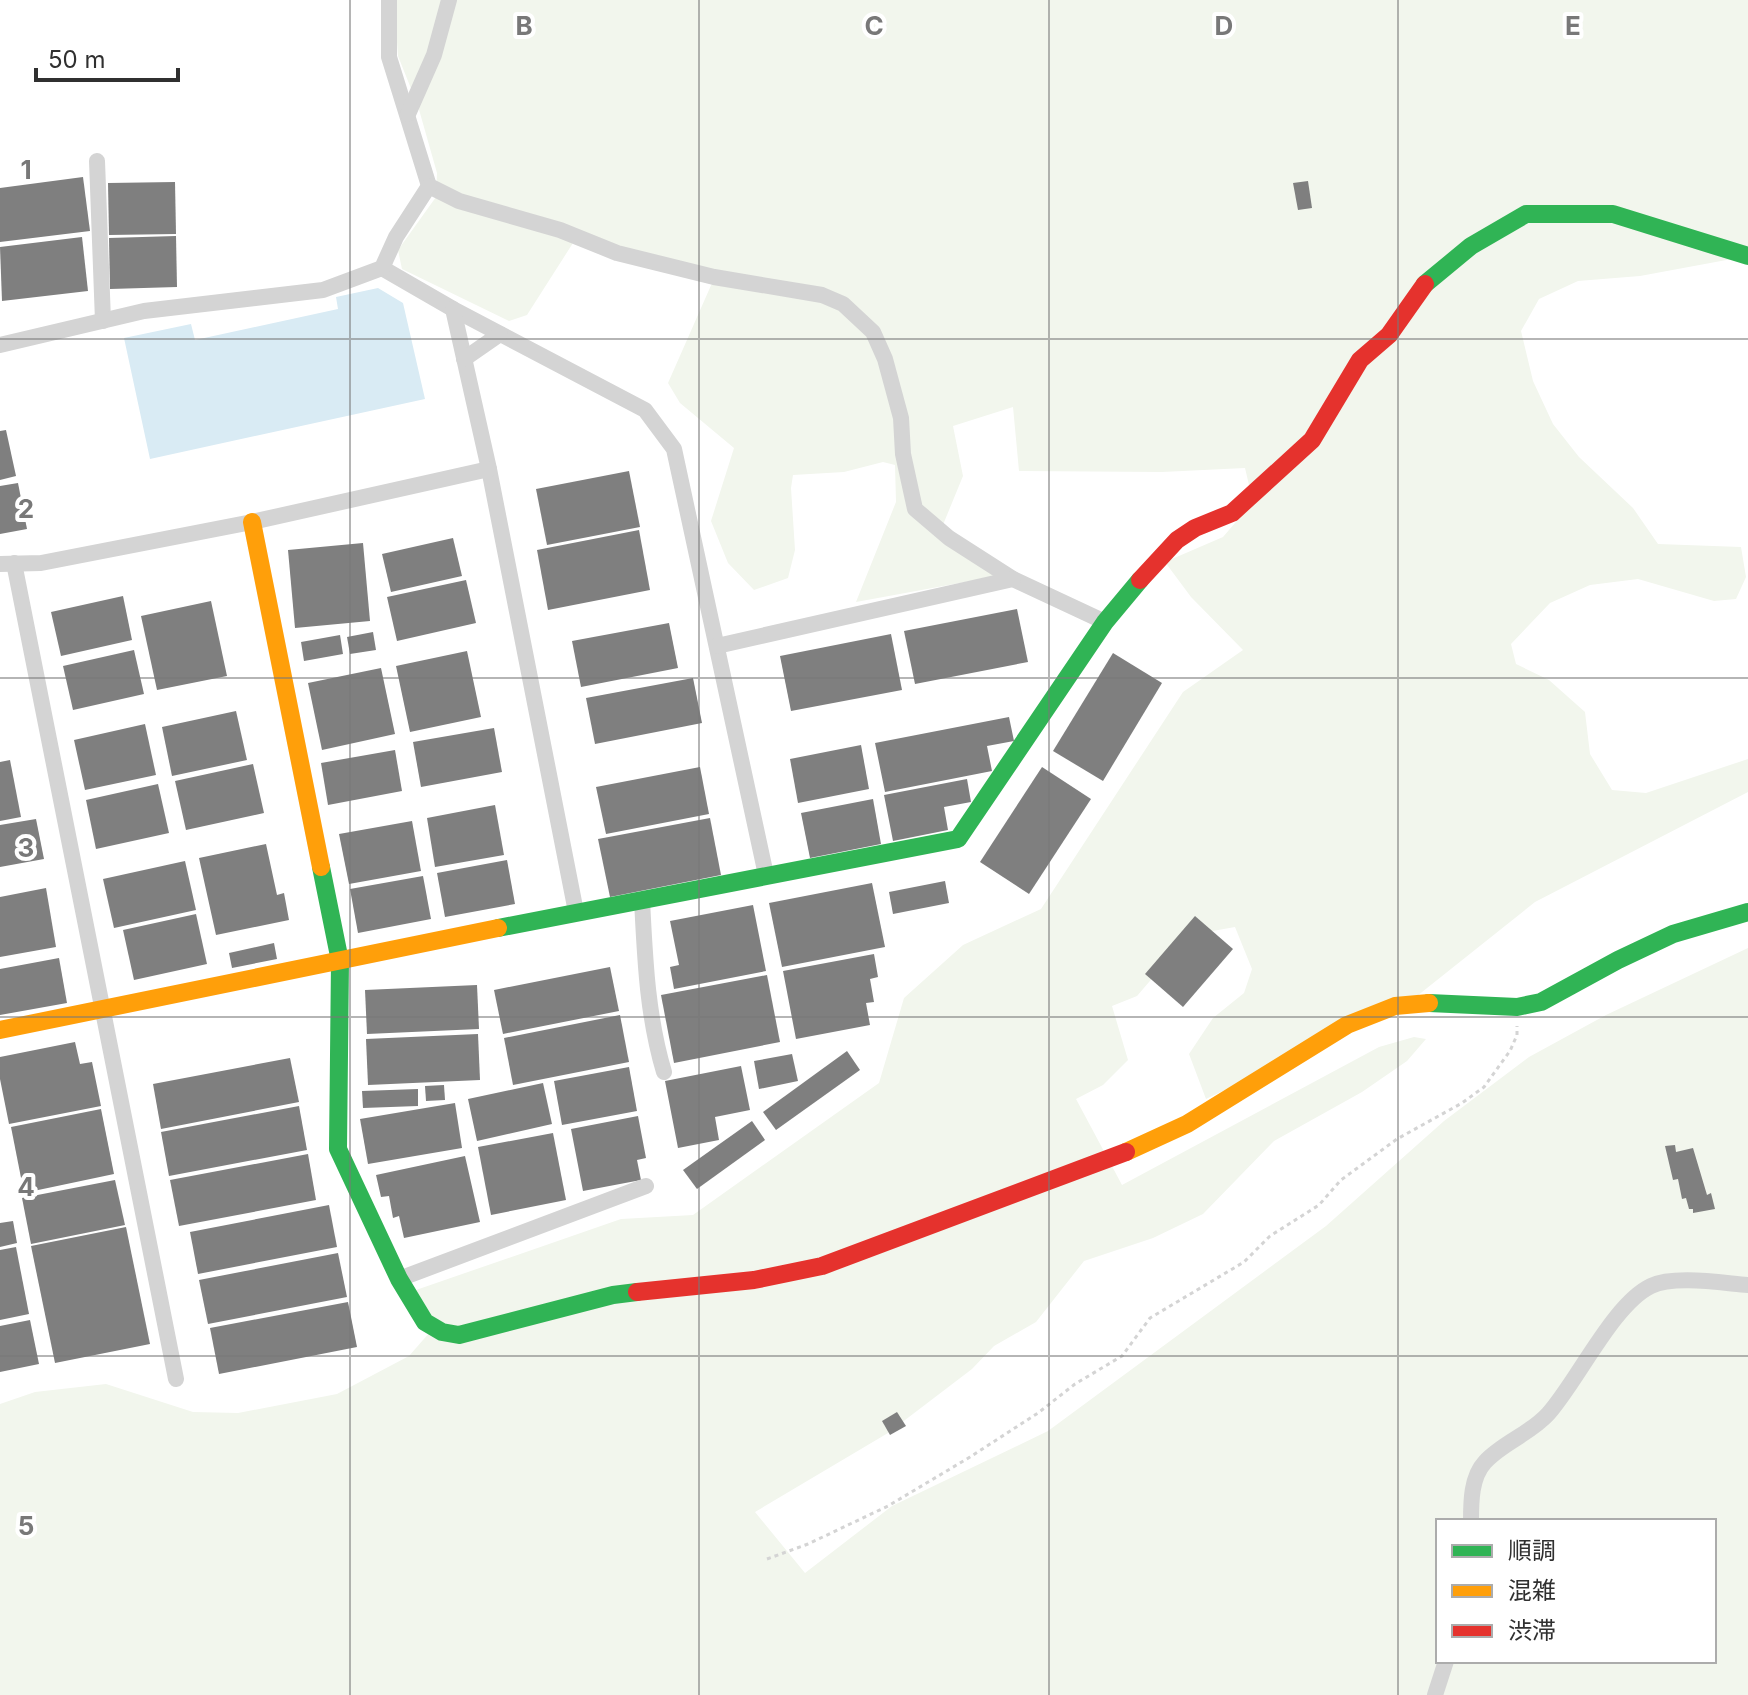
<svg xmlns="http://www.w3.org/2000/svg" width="1748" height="1695" font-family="Inter,'Noto Sans JP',sans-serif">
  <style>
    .green { fill: #f2f6ed; fill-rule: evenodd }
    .water { fill: #d9ebf4 }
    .building { fill: #7f7f7f }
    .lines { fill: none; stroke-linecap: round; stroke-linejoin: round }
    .path { stroke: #d4d4d4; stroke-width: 3; stroke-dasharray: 4 4; stroke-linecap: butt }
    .street { stroke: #d4d4d4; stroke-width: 16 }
    .fast { stroke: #30b455; stroke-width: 18 }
    .slow { stroke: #ff9f0a; stroke-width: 18 }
    .jam { stroke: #e5322d; stroke-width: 18 }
    .grid { fill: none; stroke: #787878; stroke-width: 2; stroke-opacity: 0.55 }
    .grid-label { font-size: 26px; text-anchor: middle; font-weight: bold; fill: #787878; stroke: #fff; stroke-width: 8; stroke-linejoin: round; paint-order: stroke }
  </style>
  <rect width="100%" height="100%" fill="#fff"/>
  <path class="green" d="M394,0H1748V256L1640,276L1578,281L1539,299L1521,331L1533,381L1553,424L1579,457L1633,508L1658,544L1741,547L1746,577L1736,599L1714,601L1638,579L1590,585L1550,603L1511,644L1516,664L1549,680L1585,712L1590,754L1612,790L1646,793L1748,759V792L1535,902L1412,1000L1206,1099L1189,1054L1213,1018L1244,993L1252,969L1235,927L1207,932L1174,953L1137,996L1112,1006L1128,1060L1103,1085L1076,1099L1122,1185L1379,1047L1414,1037L1426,1039L1407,1061L1362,1092L1274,1141L1203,1214L1153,1238L1084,1261L1036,1322L994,1346L972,1369L888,1433L755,1512L805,1573L892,1506L1048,1431L1326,1226L1444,1121L1529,1057L1606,1015L1748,948V1695H0V1404L35,1392L106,1384L193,1412L238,1413L337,1394L409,1356L437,1324L416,1290L621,1219L693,1215L879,1083L904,998L963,945L1041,909L1183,692L1243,650L1191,597L1165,562L1223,537L1253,502L1245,468L1162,472L1019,471L1013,407L953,426L963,476L938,537L998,576L856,602L896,502L895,465L883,462L844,472L793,475L791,488L795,550L788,578L754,590L728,563L711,521L734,448L680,403L668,383L716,274L640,254L580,232L527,315L509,321L402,269L398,250L436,197L437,173L418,106L398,56ZM1438,1521H1714V1661H1438Z"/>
  <polygon class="water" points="378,288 403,303 425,399 150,459 124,338 191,324 195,340 338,309 336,297"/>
  <g class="building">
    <polygon points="83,177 90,231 0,242 0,188"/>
    <polygon points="1308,181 1312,208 1298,210 1293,183"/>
    <polygon points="175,182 176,234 109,235 108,183"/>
    <polygon points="176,236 177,287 110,289 109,238"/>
    <polygon points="82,237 88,291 2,301 0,247"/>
    <polygon points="6,430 16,476 0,480 0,431"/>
    <polygon points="629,471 640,527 547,545 536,489"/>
    <polygon points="18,483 27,529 0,534 0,486"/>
    <polygon points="639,530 650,590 548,610 537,550"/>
    <polygon points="453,538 462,576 391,592 382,554"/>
    <polygon points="363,543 370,621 295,628 288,550"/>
    <polygon points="466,580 476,623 397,641 387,597"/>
    <polygon points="123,596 132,640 61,656 51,612"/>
    <polygon points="211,601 227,676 157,690 141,616"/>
    <polygon points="1017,609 1028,662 915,684 904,631"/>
    <polygon points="669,623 678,668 581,687 572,641"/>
    <polygon points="373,632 376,650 350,654 347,637"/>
    <polygon points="891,634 902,690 791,711 780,656"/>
    <polygon points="340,635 343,654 304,661 301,642"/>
    <polygon points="134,650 144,694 73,710 63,666"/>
    <polygon points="467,651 481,717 410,732 396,666"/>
    <polygon points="1113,653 1162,683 1103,781 1053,751"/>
    <polygon points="381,668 395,734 322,750 308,683"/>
    <polygon points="693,678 702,723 595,744 586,698"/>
    <polygon points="236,711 247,760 172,776 162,727"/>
    <polygon points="1009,717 1014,741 987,746 992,771 885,792 875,743"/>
    <polygon points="145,724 156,775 85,790 74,740"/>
    <polygon points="494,728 502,772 421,787 413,742"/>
    <polygon points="861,745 869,789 798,803 790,759"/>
    <polygon points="395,750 402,791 328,805 321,763"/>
    <polygon points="10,760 21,817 0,821 0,762"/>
    <polygon points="253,764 264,813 186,830 175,781"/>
    <polygon points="700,767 709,814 606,834 596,787"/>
    <polygon points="1042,767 1091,799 1029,894 980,862"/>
    <polygon points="967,779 971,802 944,807 948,830 893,841 884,795"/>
    <polygon points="158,784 169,833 96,849 86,800"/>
    <polygon points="873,799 881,844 810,858 801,813"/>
    <polygon points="495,805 504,855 435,867 427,818"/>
    <polygon points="710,818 721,875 610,897 598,839"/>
    <polygon points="36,819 44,859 0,867 0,825"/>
    <polygon points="412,821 421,871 349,884 339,834"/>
    <polygon points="266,844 277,895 284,893 289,920 216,935 199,858"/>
    <polygon points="507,860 515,904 445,917 437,873"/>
    <polygon points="185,861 196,910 114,928 103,879"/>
    <polygon points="423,876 431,919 358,933 350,889"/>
    <polygon points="945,881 949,903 893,914 889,892"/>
    <polygon points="872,883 885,947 782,967 769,903"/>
    <polygon points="46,888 56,947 0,957 0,897"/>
    <polygon points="753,905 766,971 674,989 670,967 679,965 670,921"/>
    <polygon points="196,914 207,964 134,980 123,930"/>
    <polygon points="1195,916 1233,949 1183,1007 1145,974"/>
    <polygon points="274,943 277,959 232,968 229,953"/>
    <polygon points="874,954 878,977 870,979 874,1002 866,1003 870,1025 796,1039 783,971"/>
    <polygon points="59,958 67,1003 0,1015 0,969"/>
    <polygon points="610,967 619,1011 503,1034 494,990"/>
    <polygon points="767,975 780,1042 674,1063 661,995"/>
    <polygon points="477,985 479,1029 367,1034 365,990"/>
    <polygon points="620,1015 629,1062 513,1085 504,1038"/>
    <polygon points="478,1034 480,1080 368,1085 366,1039"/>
    <polygon points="75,1042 80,1064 92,1062 101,1106 9,1124 0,1079 0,1057"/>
    <polygon points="847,1051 860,1070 776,1130 763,1112"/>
    <polygon points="792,1054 798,1081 759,1089 754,1061"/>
    <polygon points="290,1058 299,1102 161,1129 153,1084"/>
    <polygon points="741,1066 750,1110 715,1117 719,1140 678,1148 665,1081"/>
    <polygon points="629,1067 637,1111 562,1125 554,1081"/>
    <polygon points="543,1083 552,1124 477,1141 468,1099"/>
    <polygon points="444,1085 445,1100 426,1101 425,1086"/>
    <polygon points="418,1089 418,1106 363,1108 362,1091"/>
    <polygon points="455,1103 462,1148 368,1164 360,1119"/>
    <polygon points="299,1106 307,1150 169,1176 161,1132"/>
    <polygon points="101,1109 114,1174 24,1193 11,1127"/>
    <polygon points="638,1116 646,1158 637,1160 641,1180 583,1191 571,1129"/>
    <polygon points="752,1121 765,1140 697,1189 683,1170"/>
    <polygon points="553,1133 566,1200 491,1215 478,1147"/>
    <polygon points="1675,1145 1676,1152 1693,1148 1707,1195 1711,1193 1715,1209 1693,1213 1693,1209 1689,1209 1686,1198 1682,1199 1678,1179 1673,1180 1665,1146"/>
    <polygon points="308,1154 316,1200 179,1226 170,1180"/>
    <polygon points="465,1156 480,1222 404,1238 399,1216 393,1218 389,1196 381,1197 376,1175"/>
    <polygon points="115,1180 125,1225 31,1244 22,1198"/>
    <polygon points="329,1205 337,1247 198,1274 190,1232"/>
    <polygon points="13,1221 17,1243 0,1247 0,1223"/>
    <polygon points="126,1227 150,1344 55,1363 31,1246"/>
    <polygon points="16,1247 29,1314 0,1320 0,1250"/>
    <polygon points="338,1253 347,1297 208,1324 199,1280"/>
    <polygon points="348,1302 357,1347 219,1374 210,1328"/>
    <polygon points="30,1320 39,1364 0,1372 0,1326"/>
    <polygon points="897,1412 906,1426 890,1435 882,1421"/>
  </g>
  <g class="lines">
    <polyline class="path" points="767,1559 808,1544 888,1506 970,1457 1038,1413 1075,1384 1122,1356 1150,1318 1244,1262 1270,1236 1319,1205 1341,1180 1397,1139 1462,1103 1484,1087 1510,1051 1517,1035 1517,1026"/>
    <g class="street">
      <polyline points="389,0 389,57 429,186 459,201 560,230 617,253 714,277 822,295 843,304 873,332 885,359 901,418 903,454 915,509 949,538 1013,579 1105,622"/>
      <polyline points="408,114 434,55 449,0"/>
      <polyline points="97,161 103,321"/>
      <polyline points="382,268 453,309 645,410 674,449 766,875"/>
      <polyline points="453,309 489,469 576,912"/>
      <polyline points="0,345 144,311 323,290 382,268 396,237 429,186"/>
      <polyline points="464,359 500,334"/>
      <polyline points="14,563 176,1379"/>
      <polyline points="0,564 41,563 252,522 489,469"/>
      <polyline points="717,646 1013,579"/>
      <path d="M642,900C645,958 647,1015 664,1072"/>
      <polyline points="399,1279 646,1186"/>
      <path d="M1471,1521C1471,1502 1471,1477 1485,1462C1502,1443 1530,1434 1548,1414C1577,1382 1613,1304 1651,1286C1674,1275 1722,1283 1748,1285"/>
      <polyline points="1435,1695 1446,1661"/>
    </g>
    <g class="fast">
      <polyline points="1425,284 1471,246 1526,214 1613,214 1748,256"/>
      <polyline points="321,867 340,961 338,1149 399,1279 425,1322 442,1332 459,1335 613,1295 637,1292"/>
      <polyline points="498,928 958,839 1105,622 1140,580"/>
      <polyline points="1429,1003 1517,1007 1541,1002 1618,960 1673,934 1748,912"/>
    </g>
    <g class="slow">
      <polyline points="252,522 321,867"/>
      <polyline points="0,1030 498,928"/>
      <polyline points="1126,1152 1187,1124 1347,1025 1395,1006 1429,1003"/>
    </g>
    <g class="jam">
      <polyline points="1140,580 1177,540 1195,528 1232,513 1312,440 1360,360 1389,335 1425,284"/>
      <polyline points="637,1292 754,1280 822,1266 1126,1152"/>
    </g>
  </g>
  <path class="grid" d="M350,0V1695M699,0V1695M1049,0V1695M1398,0V1695M0,339H1748M0,678H1748M0,1017H1748M0,1356H1748"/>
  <g class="grid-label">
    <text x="524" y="35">B</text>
    <text x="874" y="35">C</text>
    <text x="1224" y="35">D</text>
    <text x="1573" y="35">E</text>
    <text x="26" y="179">1</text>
    <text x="26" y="518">2</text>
    <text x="26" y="857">3</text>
    <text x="26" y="1196">4</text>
    <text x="26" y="1535">5</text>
  </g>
  <rect x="1436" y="1519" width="280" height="144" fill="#ffffff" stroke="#acacac" stroke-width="2"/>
  <rect x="1452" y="1545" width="40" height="12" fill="#30b455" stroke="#acacac" stroke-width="2"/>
  <text x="1508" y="1559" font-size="24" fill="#303030">順調</text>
  <rect x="1452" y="1585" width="40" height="12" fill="#ff9f0a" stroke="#acacac" stroke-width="2"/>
  <text x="1508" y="1599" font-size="24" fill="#303030">混雑</text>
  <rect x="1452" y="1625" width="40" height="12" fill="#e5322d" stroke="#acacac" stroke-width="2"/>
  <text x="1508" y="1639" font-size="24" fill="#303030">渋滞</text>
  <path d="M36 68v12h142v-12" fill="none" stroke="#303030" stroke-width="4"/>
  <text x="48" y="68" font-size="24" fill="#303030" stroke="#ffffff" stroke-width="6" paint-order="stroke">50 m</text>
</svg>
